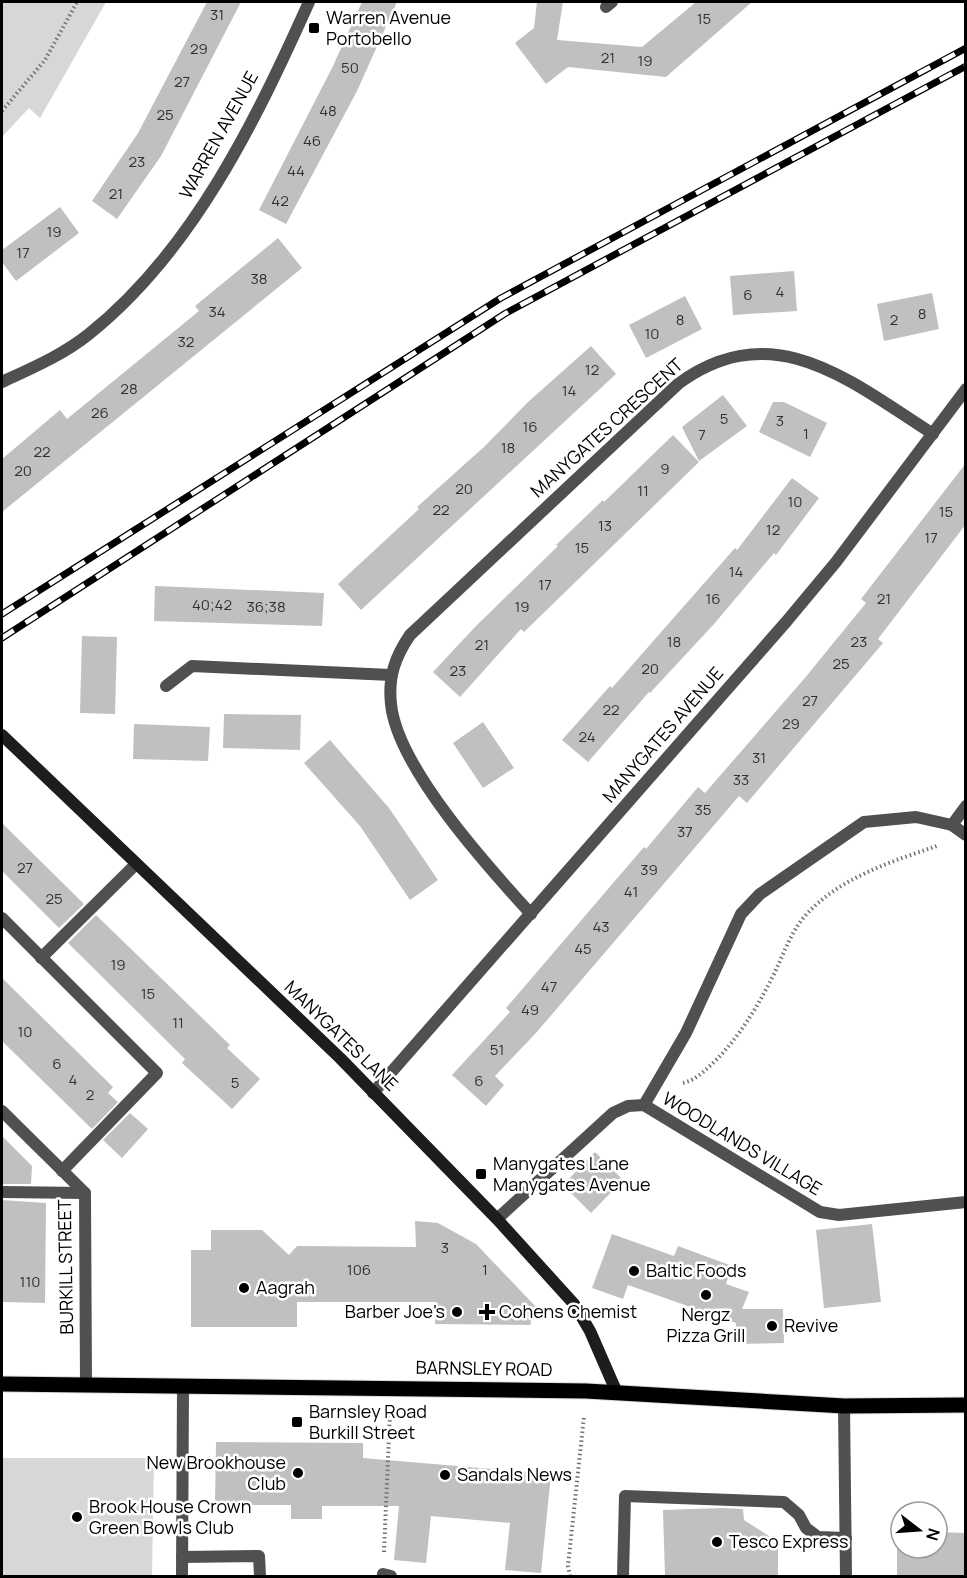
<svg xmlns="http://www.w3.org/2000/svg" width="967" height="1578" font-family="Manrope,sans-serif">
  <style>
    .green { fill: #d7d7d7 }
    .building { fill: #c0c0c0 }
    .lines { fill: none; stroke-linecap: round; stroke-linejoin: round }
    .primary-casing { stroke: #dbdbdb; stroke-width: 17 }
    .path { stroke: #727272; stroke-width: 4; stroke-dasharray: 1.5 3; stroke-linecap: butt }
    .lane { stroke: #505050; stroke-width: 12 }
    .street { stroke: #505050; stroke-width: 12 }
    .secondary { stroke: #1d1d1d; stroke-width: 12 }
    .primary { stroke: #000; stroke-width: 15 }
    .rail-casing { stroke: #000; stroke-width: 7 }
    .rail { stroke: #fff; stroke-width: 4.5; stroke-dasharray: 14; stroke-linecap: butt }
    .poi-dot { fill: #000; stroke: #fff; stroke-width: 2 }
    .labels { text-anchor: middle; stroke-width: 5; stroke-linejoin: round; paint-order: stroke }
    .number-label { font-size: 15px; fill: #303030 }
    .poi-label { font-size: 18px; fill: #000; stroke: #fff; text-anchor: start }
    .street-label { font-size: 18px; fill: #000; stroke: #fff }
  </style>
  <rect width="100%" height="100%" fill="#fff"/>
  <g class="green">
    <polygon points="2,2 106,2 40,118 29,108 2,137"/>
    <polygon points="2,1458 154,1458 152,1576 2,1576"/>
  </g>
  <g class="building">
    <polygon points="207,2 241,2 161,156 117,219 92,201 138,133"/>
    <polygon points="362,2 397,2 357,91 286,224 259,210 333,66"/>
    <polygon points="537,2 563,2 557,40 642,47 696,2 752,2 666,77 568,67 546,84 515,43 534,28"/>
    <polygon points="60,207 79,233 16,281 2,262 2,250"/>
    <polygon points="278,238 302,268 2,512 2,459 60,410 67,419 199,311 195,306"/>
    <polygon points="794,271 797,311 733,315 730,276"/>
    <polygon points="932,293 939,329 884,341 877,304"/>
    <polygon points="685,296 702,329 646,358 629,325"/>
    <polygon points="591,346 616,374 361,610 338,584 419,509 417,507 485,446 528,402"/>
    <polygon points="723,395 747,426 699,461 682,427"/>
    <polygon points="773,402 784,402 827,423 810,457 759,432"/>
    <polygon points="673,435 699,462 524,632 521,629 460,697 433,672 475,627 558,546 556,545 603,500 604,502"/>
    <polygon points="966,463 966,524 878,639 883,643 747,803 739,796 536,1033 495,1076 504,1085 486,1106 452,1075 510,1012 506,1008 644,847 646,849 698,787 705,793 804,679 866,603 861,599"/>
    <polygon points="792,478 819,498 776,555 774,553 714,624 650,693 649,692 588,762 562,740 610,686 612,688 735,548 737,550"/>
    <polygon points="155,586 324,593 322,626 154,621"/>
    <polygon points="82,636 117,637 115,714 80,713"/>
    <polygon points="224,714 301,715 300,750 223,748"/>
    <polygon points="483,722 514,768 483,788 453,743"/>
    <polygon points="134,724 210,727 208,761 133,759"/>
    <polygon points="330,740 389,808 438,880 410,900 360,826 304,763"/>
    <polygon points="2,823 84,904 59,928 2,871"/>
    <polygon points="96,915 230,1045 227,1048 260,1079 232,1109 182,1063 185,1059 68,943"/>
    <polygon points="2,978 113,1087 108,1093 118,1102 92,1129 2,1041"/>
    <polygon points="130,1113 148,1129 122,1158 103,1140"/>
    <polygon points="2,1136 32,1166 31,1184 2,1184"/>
    <polygon points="595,1152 623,1180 591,1213 563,1185"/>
    <polygon points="2,1200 46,1203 45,1303 2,1302"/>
    <polygon points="415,1221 438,1223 476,1244 536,1307 530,1325 435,1324 436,1302 297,1302 297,1327 191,1327 191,1250 211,1250 211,1230 262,1230 289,1255 297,1246 416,1247"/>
    <polygon points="872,1224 881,1302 824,1308 816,1230"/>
    <polygon points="612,1234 674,1256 678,1246 732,1266 726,1284 749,1292 742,1309 783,1309 784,1343 736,1344 736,1323 628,1285 623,1299 592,1288"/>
    <polygon points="216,1442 363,1443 363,1458 551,1474 541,1573 505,1570 510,1523 431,1516 426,1563 394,1560 399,1506 322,1506 322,1519 291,1519 291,1505 215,1505"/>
    <polygon points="722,1508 743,1509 744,1520 769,1536 770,1549 778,1548 778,1576 665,1576 663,1510"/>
    <polygon points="897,1532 901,1532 901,1548 937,1548 937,1532 966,1533 966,1576 897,1576"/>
  </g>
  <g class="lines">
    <g class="primary-casing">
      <polyline id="primary" points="2,1384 586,1391 844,1406 966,1405"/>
    </g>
    <g class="path">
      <polyline points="2,111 45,60 77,2"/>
      <path d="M683,1083C697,1080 710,1066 720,1056C742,1032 758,1006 773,976C783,956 790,933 805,916C837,879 892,861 937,846"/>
      <polyline points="384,1552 390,1413"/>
      <polyline points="570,1576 568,1566 584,1416"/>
    </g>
    <g class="lane">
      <polyline points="952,825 966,806"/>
      <polyline points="2,918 157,1073 62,1171"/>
      <polyline points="41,958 136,864"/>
      <polyline points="2,1192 85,1193"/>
      <polyline points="182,1557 259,1556 260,1576"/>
      <polyline points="383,1574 391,1576"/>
      <polyline points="623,1576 625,1496 784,1502 799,1515 806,1528 818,1537 846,1538"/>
    </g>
    <g class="street">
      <polyline points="606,7 612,2"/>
      <path d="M2,382C32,368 63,355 89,334C193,251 256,120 309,2"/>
      <polyline points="166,686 192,666 391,675"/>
      <path d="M531,914C489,868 397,767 391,704C388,677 395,657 410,635L678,384C773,314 850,381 933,434"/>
      <polyline points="373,1093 786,622 836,562 966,389"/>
      <polyline points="644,1105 686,1033 741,914 760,894 864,822 916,817 952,825 966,835"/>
      <polyline points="2,1111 85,1193 86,1384"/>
      <polyline points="497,1219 613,1113 628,1106 644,1105 820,1212 839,1215 966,1202"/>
      <polyline points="844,1406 846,1576"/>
      <polyline points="182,1576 183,1386"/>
    </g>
    <polyline class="secondary" points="2,735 340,1058 497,1219 574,1304 590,1331 617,1393"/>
    <use href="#primary" class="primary"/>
    <g class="rail-casing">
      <g id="rail">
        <polyline points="2,614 501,298 966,48"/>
        <polyline points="2,638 506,313 966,66"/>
      </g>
    </g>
    <use href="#rail" class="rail"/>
  </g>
  <g class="poi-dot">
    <rect x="308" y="22" width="12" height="12" rx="3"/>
    <rect x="475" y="1168" width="12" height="12" rx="3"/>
    <circle cx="634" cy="1271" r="6"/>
    <circle cx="244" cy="1288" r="6"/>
    <circle cx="706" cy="1295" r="6"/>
    <circle cx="457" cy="1312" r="6"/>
    <path d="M484 1303h6v6h6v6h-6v6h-6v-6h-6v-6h6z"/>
    <circle cx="772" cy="1326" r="6"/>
    <rect x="291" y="1416" width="12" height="12" rx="3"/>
    <circle cx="298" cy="1473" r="6"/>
    <circle cx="445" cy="1475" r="6"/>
    <circle cx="77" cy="1517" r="6"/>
    <circle cx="717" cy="1542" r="6"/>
  </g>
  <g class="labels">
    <g class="number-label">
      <text x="217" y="20">31</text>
      <text x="704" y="24">15</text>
      <text x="199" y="54">29</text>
      <text x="608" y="63">21</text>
      <text x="645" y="66">19</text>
      <text x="350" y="73">50</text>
      <text x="182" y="87">27</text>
      <text x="328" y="116">48</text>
      <text x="165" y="120">25</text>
      <text x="312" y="146">46</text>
      <text x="137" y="167">23</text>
      <text x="296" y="176">44</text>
      <text x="116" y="199">21</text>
      <text x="280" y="206">42</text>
      <text x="54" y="237">19</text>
      <text x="23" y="258">17</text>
      <text x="259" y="284">38</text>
      <text x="780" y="297">4</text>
      <text x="748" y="300">6</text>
      <text x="217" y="317">34</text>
      <text x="922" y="319">8</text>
      <text x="680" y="325">8</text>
      <text x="894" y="325">2</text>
      <text x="652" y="339">10</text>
      <text x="186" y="347">32</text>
      <text x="592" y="375">12</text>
      <text x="129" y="394">28</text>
      <text x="569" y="396">14</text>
      <text x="100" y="418">26</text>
      <text x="724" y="424">5</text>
      <text x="780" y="426">3</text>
      <text x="530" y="432">16</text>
      <text x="806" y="439">1</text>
      <text x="702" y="440">7</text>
      <text x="508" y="453">18</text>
      <text x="42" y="457">22</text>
      <text x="665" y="474">9</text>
      <text x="23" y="476">20</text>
      <text x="464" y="494">20</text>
      <text x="643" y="496">11</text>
      <text x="795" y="507">10</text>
      <text x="441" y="515">22</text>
      <text x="946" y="517">15</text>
      <text x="605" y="531">13</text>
      <text x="773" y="535">12</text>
      <text x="931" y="543">17</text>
      <text x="582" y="553">15</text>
      <text x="736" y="577">14</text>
      <text x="545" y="590">17</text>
      <text x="713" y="604">16</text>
      <text x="884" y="604">21</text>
      <text x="212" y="610">40;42</text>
      <text x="266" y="612">36;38</text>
      <text x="522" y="612">19</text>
      <text x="674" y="647">18</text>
      <text x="859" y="647">23</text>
      <text x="482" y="650">21</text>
      <text x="841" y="669">25</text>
      <text x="650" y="674">20</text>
      <text x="458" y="676">23</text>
      <text x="810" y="706">27</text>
      <text x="611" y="715">22</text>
      <text x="791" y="729">29</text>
      <text x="587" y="742">24</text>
      <text x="759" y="763">31</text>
      <text x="741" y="785">33</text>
      <text x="703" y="815">35</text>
      <text x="685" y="837">37</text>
      <text x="25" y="873">27</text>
      <text x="649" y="875">39</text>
      <text x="631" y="897">41</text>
      <text x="54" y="904">25</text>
      <text x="601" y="932">43</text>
      <text x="583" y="954">45</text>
      <text x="118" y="970">19</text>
      <text x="549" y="992">47</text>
      <text x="148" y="999">15</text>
      <text x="530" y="1015">49</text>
      <text x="178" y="1028">11</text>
      <text x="25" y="1037">10</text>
      <text x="497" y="1055">51</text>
      <text x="57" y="1069">6</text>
      <text x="73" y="1085">4</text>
      <text x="479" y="1086">6</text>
      <text x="235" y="1088">5</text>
      <text x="90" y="1100">2</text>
      <text x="445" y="1253">3</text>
      <text x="359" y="1275">106</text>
      <text x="485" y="1275">1</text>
      <text x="30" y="1287">110</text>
    </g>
    <g class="poi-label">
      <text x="326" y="24">Warren Avenue<tspan x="326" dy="21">Portobello</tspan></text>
      <text x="493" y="1170">Manygates Lane<tspan x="493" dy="21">Manygates Avenue</tspan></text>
      <text x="646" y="1277">Baltic Foods</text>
      <text x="256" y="1294">Aagrah</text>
      <text x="445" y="1318" text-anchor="end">Barber Joe's</text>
      <text x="499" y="1318">Cohens Chemist</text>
      <text x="706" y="1321" text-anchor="middle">Nergz<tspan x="706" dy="21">Pizza Grill</tspan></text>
      <text x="784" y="1332">Revive</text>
      <text x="309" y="1418">Barnsley Road<tspan x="309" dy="21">Burkill Street</tspan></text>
      <text x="286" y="1469" text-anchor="end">New Brookhouse<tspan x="286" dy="21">Club</tspan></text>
      <text x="457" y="1481">Sandals News</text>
      <text x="89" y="1513">Brook House Crown<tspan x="89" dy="21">Green Bowls Club</tspan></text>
      <text x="729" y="1548">Tesco Express</text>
    </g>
    <g class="street-label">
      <text transform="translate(219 135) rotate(-61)" y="6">WARREN AVENUE</text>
      <text transform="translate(607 428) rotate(-42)" y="6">MANYGATES CRESCENT</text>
      <text transform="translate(663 735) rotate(-49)" y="6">MANYGATES AVENUE</text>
      <text transform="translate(341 1036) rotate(44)" y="6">MANYGATES LANE</text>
      <text transform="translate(742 1144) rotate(31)" y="6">WOODLANDS VILLAGE</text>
      <text transform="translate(66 1267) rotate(-91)" y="6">BURKILL STREET</text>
      <text transform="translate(484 1369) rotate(1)" y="6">BARNSLEY ROAD</text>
    </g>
  </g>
  <rect width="967" height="1578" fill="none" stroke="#000000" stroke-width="6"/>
  <g transform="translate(919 1530) rotate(107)"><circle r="28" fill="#ffffff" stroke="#999999" stroke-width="1.5"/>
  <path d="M0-4.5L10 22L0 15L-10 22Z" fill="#000000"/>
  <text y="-9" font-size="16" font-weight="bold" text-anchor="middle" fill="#000000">N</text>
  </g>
</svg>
